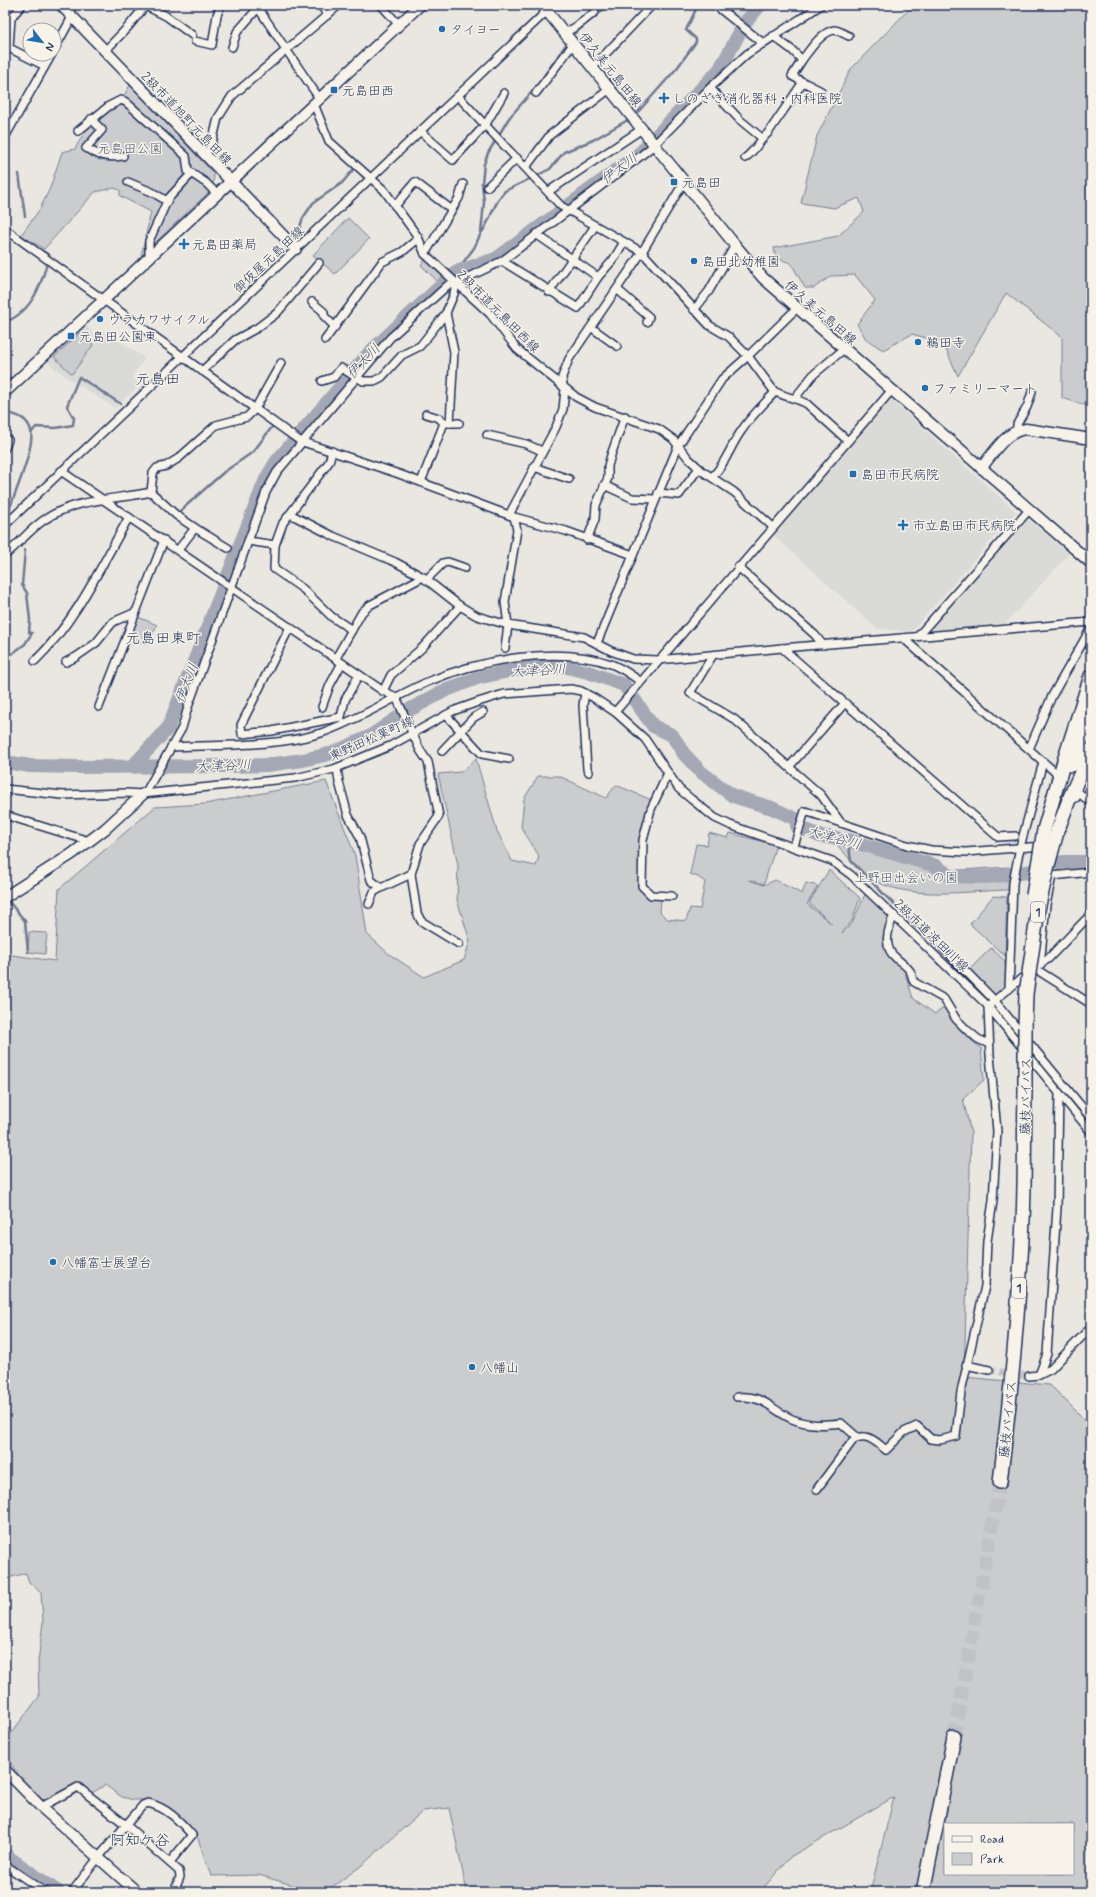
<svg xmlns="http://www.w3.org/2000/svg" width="1096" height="1897" font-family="Mynerve,'Klee One',sans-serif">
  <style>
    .built { fill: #dadad6 }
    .green { fill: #cbcccd; stroke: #737e96; fill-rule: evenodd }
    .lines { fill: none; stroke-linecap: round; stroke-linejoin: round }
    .stream { stroke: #6d7892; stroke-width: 2.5 }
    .river { stroke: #a3a8b4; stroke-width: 14 }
    .street-tunnel { stroke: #c1c2c6; stroke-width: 7; stroke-dasharray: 7 3.5; stroke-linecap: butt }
    .highway-tunnel { stroke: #c1c2c6; stroke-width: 13; stroke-dasharray: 13 6; stroke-linecap: butt }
    .street-casing { stroke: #1b2f5e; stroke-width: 10 }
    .secondary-casing { stroke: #1b2f5e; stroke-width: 13 }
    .highway-casing { stroke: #1b2f5e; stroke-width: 16 }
    .street { stroke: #f7f3e8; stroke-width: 7 }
    .secondary { stroke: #f7f3e8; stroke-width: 10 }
    .highway { stroke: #f7f3e8; stroke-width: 13 }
    .highway-bridge-casing { stroke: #1b2f5e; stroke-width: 16; stroke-linecap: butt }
    .highway-bridge { stroke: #f7f3e8; stroke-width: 13 }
    .poi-dot { fill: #1f6fb2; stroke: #f7f3e8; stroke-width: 1.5 }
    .labels { text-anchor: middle; stroke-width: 3; stroke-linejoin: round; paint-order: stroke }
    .shield { fill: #f7f3e8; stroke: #5d6a87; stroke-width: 1 }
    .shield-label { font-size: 12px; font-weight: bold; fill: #1b2f5e }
    .poi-label { font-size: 13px; fill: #1b2f5e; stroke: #f7f3e8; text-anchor: start }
    .street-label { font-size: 13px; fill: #1b2f5e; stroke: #f7f3e8 }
    .park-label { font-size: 13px; fill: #47567a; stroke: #f7f3e8 }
    .water-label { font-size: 14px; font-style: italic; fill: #445378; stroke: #f7f3e8 }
    .quarter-label { font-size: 15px; fill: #1b2f5e; stroke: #f7f3e8 }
  </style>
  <rect width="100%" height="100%" fill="#eae7e0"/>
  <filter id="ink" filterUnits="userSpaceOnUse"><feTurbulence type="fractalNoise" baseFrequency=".025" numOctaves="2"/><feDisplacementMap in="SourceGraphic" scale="8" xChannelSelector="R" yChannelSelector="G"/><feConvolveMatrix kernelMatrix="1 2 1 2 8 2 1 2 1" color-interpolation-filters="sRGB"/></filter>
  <g filter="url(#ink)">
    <g class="built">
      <polygon points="725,5 755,5 743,20"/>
      <polygon points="84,324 97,338 103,331 145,358 132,377 140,385 115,408 69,379 45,360"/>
      <polygon points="889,398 1016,512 911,632 876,628 772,534"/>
      <polygon points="1024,515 1069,554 1005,624 928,631"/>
    </g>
    <g class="green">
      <polygon points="913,5 1091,5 1091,407 1062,398 1062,337 1006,293 958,376 943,343 912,334 883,350 866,339 857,324 875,300 855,275 831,276 814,288 805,288 791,263 776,258 774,248 838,236 864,212 859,198 834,208 801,203 817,136 851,69"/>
      <path d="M130,85L214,174L213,188L141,256L151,212L120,196V190L114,188L95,192L44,249L21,235L40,209L50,188L62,152L75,149C87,128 92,115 117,108Z"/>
      <polygon points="348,218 369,239 335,274 313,255"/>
      <polygon points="427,257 444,275 437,281 421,265"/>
      <polygon points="82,331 93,345 72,374 54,357"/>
      <polygon points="138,617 157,625 148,644 129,639"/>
      <path d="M476,759L497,831L512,861L536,866L539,856L521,827L524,799L538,776H559L606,798L616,785L654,801L647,819L640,887L651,896L661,899L660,912L667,919L686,921L690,908L700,909L705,882L698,877L690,874L696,844L707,845L709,833L728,838L730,833L776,845L764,884L749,880L764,885L775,880L802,894L806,883L818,886L807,904L832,924L809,903L829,870L860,898L852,921L842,932L843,933L853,922L865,894L893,915L885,946L891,956L904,970L913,998L935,1014L945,1007C954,1025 965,1036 981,1048L984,1080L963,1099L971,1133L964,1377L1050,1385L1087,1422L1091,1419V1892H870L894,1797L790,1857L760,1892H467L449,1808L423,1811L361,1866L325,1892H315L259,1875L211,1876L196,1833L179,1818L149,1800H134L122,1797L105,1785L92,1793L79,1784L43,1800C27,1784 5,1766 5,1741L39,1697L38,1662L43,1622L41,1593L29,1582L26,1573L5,1579V954L55,961L59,889L155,807L205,804L326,781L355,855L367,934L389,954L424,977L464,960L470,941L457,900L458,865L438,774L461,772ZM945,1824H1073V1874H945Z"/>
      <path d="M840,842L904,863L944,871L1009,867L1008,890C965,891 910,901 871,879C859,871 848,857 838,846Z"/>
      <polygon points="993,896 1007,897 1005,956 970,924"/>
      <polygon points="29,932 47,933 45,954 28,952"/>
      <polygon points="991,948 1005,961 1006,984 994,998 970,969"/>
    </g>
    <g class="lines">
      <g class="stream">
        <polyline points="575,33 609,5"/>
        <polyline points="5,72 7,48"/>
        <polyline points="638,112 677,68 696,42 696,39 686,30 698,5"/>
        <polyline points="19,174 25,216"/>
        <path d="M482,232C491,219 494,202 505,191L550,169L564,152L593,140L626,121"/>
        <polyline points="296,238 303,218 313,203 342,183 353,170"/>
        <polyline points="5,244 10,239"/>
        <polyline points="456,272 474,248 481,233 484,202 482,183 484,164 488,153 509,118 537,86 565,46"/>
        <polyline points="446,281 449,297"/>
        <polyline points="439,317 446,304"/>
        <path d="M5,322C33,312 43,281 49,255L41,250"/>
        <path d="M5,413C16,414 28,418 31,431C35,446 14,497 8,512"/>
        <polyline points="32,432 36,427 56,428 73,425 74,418 67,406 79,377 121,404"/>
        <polyline points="179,512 224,472 253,452 272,427"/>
        <polyline points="5,659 25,644 32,633 29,632 30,620 27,593 22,585 25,550"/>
        <polyline points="848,840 851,861 988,999"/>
        <polyline points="5,907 10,903 25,921 28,952"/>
        <polyline points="993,1004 1020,1037"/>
        <polyline points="1029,1049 1091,1124"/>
      </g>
      <g class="river">
        <polyline points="744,24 760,5"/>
        <polyline points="726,58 741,30"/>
        <polyline points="5,762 30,766 76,767 226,766 267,765 303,760 333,753 369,737 409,710 444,691 477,678 513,670 540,667 567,667 588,672 624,685 653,726 672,735 684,754 701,772 733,796 772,808 796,819 797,826 820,836 848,840 936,866 950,876 986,877 1027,872 1063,862 1091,862"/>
        <polyline points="133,766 168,728 266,479 276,462 370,352 446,281 456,272 496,259 640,153 720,69 723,63"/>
        <polyline points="5,1855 58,1892"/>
      </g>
      <polyline class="street-tunnel" points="989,1370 1029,1376"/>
      <polyline class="highway-tunnel" points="954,1737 1000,1482"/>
      <g class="street-casing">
        <g id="street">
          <polyline points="256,5 319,98"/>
          <polyline points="320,5 328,15"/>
          <polyline points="381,5 399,25"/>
          <polyline points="715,5 763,43"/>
          <polyline points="146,6 166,16 192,35"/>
          <polyline points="11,18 9,48 45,66"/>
          <polyline points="5,25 22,5"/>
          <polyline points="565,33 577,26 595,12"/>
          <polyline points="195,41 212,45 217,15 221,5"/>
          <polyline points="232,47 237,32 258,8"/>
          <polyline points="54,50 72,17"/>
          <polyline points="105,51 128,27 146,5"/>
          <path d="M802,60C809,51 821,32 834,30C839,30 844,34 849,36"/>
          <polyline points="593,67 652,5"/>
          <polyline points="803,82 821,91"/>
          <polyline points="710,88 740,120 762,138"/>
          <polyline points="536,93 574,43"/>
          <path d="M458,96L561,206L642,252L709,325L729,337L748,356L774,391C784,397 797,398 807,404L848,441"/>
          <polyline points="314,104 329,141 384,190 418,237 425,254 490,314 517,349 576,397 595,407 659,429 673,439 689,459 702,471 734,492 773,527"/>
          <path d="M91,119L102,130L86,148C99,156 108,158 123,156"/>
          <polyline points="78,131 109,106 121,100 126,102 186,156 188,171 206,183 215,192"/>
          <polyline points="420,131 453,160 486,124 504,93"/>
          <polyline points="5,137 52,54"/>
          <polyline points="204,154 211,147 218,118 232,96 339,5"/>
          <path d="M745,158C755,151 759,141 768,133L803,82L792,76L802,60L792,50L773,36"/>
          <polyline points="526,167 550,135 611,88"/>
          <polyline points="128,182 152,192 167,201"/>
          <polyline points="487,187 517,158"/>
          <polyline points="549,191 642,129"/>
          <polyline points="395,206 415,182 452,210"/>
          <polyline points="5,229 300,441 399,474 514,517 566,531 633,555"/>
          <polyline points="536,234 598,277"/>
          <polyline points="149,253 149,241 168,199 192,173"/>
          <polyline points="425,254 459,198 463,184"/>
          <polyline points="502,261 578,308 598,277 613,260 624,242"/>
          <polyline points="618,290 649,317 647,322"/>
          <polyline points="549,292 595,226"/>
          <polyline points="312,302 324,312 324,316 335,327"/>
          <polyline points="694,310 709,291 735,245"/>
          <polyline points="446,313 454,352 450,423"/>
          <polyline points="592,328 617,346"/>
          <polyline points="325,340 382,262 402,252 418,239"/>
          <polyline points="202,371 235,340 257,328 277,313 319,263"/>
          <polyline points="322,381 334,377 341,368 363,381 374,381 382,377 402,355 420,346 428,336 446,313 454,294 456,283"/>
          <polyline points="563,386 562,377 569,359 642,252 684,182"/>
          <polyline points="795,398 813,375 844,349"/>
          <polyline points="426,414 439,418 444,423"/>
          <polyline points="1017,430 1017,424 1027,407 1032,392"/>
          <polyline points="487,435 526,444 542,451"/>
          <polyline points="5,439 8,440 5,448"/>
          <polyline points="332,451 329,462 283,523 275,545 274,569 303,589 332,617 352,630"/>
          <polyline points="534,467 569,479"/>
          <polyline points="61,471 383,691 396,697 420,750 428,762 439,816 420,844 411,874 417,913 421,921 459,944"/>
          <path d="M712,477C726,464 730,446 742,430C751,416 764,404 775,392"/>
          <polyline points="421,482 444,423 459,423"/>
          <polyline points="604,485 632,498 655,499"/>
          <polyline points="658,493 679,495 699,468"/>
          <polyline points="290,514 333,536 395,562 423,577 460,606 477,616 508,625 584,637 611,651 633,659 658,660 782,648 1091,622"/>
          <polyline points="509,515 556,427 563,409 565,389"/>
          <polyline points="5,525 547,11"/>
          <polyline points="195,528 228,548"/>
          <polyline points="587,540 595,519 596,505 608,478 608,466 611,455 625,416"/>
          <polyline points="248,541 275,545"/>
          <polyline points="178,550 195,528 176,515 151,492 153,473 157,468 166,466 179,458 216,425 247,417 255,409 281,363"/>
          <path d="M5,555C19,544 29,530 44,520C76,498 115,500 151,492"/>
          <polyline points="738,567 815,635 823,645"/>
          <polyline points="426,580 443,563 448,562 465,568"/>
          <polyline points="290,627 241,725 242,734 272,731 341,717 345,700 359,675"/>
          <polyline points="918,636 1029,510"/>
          <polyline points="903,638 1056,773"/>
          <polyline points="597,643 678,446 722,379 748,356 797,308"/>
          <polyline points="505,648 508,625 505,602 517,530 514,517"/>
          <polyline points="782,648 998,837 1015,836"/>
          <polyline points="713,655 690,693 734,719 821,795 841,823"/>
          <polyline points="336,658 362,612 370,605 423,577"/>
          <path d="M35,661C76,621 101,566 129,517"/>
          <polyline points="66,662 76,657 96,643 113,622 136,612"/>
          <polyline points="383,691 391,675 422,648 460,606"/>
          <polyline points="585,693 583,705 587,769 589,772"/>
          <polyline points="99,707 164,540"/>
          <polyline points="322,707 330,685 342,663"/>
          <polyline points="615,712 891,391"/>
          <polyline points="446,715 482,754 509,759"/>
          <path d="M171,747C216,745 278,747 321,733C358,720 390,699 425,683C477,660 556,645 611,664C622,668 631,675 640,681"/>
          <polyline points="1029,749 1052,696 1091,628"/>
          <polyline points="442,751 473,718 483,712"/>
          <polyline points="789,767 845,703"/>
          <polyline points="337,768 339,782 348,815 360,837 371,880 381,888 411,874"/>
          <polyline points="668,773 651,809 643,840 642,886 651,895 672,896"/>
          <polyline points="5,789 62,795 126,793 143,794 295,778 334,769 390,746 453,711 478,702 504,694 571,689 581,691 594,698 615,712 645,739 679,789 691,799 715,818 730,825 832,861 851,875 988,1006 1091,1132"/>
          <polyline points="143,794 147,790 182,728 188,707 266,492 277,472 390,338 448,285 456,283 502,261 638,158 654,145 710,88 747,54 821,5"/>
          <polyline points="1076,798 1078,792 1091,803"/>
          <polyline points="1086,798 1091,789"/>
          <polyline points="5,815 89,841"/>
          <polyline points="794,846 805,811 907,845 931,850 966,852 1042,846"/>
          <polyline points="369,904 374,892 381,888"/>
          <path d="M894,915C888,929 882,947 896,958C900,962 907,966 910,971C912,974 912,979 914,982L944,999L956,1019L967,1030L978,1039L989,1044"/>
          <polyline points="951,956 994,1000 1091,1118"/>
          <polyline points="1040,965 1046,905 1052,876 1091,872"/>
          <polyline points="1034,968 1091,1004"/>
          <polyline points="1009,989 1013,883 1020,847 1043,762"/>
          <polyline points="966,1365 989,1370"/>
          <polyline points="1039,1375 1051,1369 1091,1327"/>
          <polyline points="1029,1376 1039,1375 1047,1354 1057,1208 1059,1093"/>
          <path d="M737,1397C765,1395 771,1410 792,1419C809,1426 824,1425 841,1423L857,1437"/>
          <path d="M817,1489L854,1439C867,1432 876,1442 886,1450L904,1432L917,1426L931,1439L940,1440L956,1436L961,1392L985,1286L987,1241L993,1201L997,1131L990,1055L988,1006L1034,968L1048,959L1091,914"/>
          <polyline points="41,1807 78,1787 126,1825 179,1871 180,1877 174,1892"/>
          <polyline points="5,1865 45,1892"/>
          <path d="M72,1892L98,1858L143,1805L148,1803C166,1807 180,1821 192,1835L170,1862"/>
        </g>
      </g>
      <g class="secondary-casing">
        <g id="secondary">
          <polyline points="61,5 296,249"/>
          <polyline points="542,5 735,245 763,278 1091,563"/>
          <polyline points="5,392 420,5"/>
          <path d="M981,468C994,453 1005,431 1026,429L1091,439"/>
          <polyline points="5,897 72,854 105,829 143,794"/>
          <polyline points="5,1770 41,1807 137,1892"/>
        </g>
      </g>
      <g class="highway-casing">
        <g id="highway">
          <polyline points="1071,765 1091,718"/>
          <polyline points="1044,830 1064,761 1091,676"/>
          <polyline points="1057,832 1070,797 1091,750"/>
          <polyline points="1025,1027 1026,994"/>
          <path d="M1000,1482C1011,1395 1019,1308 1023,1220C1025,1178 1024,1135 1025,1093"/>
          <polyline points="923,1892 954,1737"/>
        </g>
      </g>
      <use href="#street" class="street"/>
      <use href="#secondary" class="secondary"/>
      <use href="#highway" class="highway"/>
      <g class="highway-bridge-casing">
        <g id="highway-bridge">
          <polyline points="1033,895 1044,830"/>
          <polyline points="1026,994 1038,910 1047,869 1057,832"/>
          <polyline points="1025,1093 1025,1027"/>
        </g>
      </g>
      <use href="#highway-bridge" class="highway-bridge"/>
    </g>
  </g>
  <g class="poi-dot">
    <circle cx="442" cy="29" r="4"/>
    <rect x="330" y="86" width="8" height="8" rx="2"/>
    <path d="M662 92h4v4h4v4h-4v4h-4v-4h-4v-4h4z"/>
    <rect x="670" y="178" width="8" height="8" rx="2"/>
    <path d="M182 238h4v4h4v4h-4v4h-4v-4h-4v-4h4z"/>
    <circle cx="694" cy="261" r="4"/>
    <circle cx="100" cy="319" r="4"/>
    <rect x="67" y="332" width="8" height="8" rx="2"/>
    <circle cx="918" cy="342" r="4"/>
    <circle cx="925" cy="388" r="4"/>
    <rect x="849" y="470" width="8" height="8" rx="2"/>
    <path d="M901 519h4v4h4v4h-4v4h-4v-4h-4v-4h4z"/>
    <circle cx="53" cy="1262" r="4"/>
    <circle cx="472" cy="1367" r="4"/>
  </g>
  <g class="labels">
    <g class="shield">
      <rect x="1031" y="902" width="14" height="20" rx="3"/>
      <rect x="1012" y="1278" width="14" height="20" rx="3"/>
    </g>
    <g class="shield-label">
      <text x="1038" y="916">1</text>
      <text x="1019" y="1292">1</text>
    </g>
    <g class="poi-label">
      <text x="450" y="34">タイヨー</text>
      <text x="342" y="95">元島田西</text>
      <text x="673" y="103">しのざき消化器科・内科医院</text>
      <text x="682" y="187">元島田</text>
      <text x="192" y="249">元島田薬局</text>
      <text x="702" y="266">島田北幼稚園</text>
      <text x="108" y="324">ウラカワサイクル</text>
      <text x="79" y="341">元島田公園東</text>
      <text x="926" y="347">鵜田寺</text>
      <text x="933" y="393">ファミリーマート</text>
      <text x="861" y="479">島田市民病院</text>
      <text x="912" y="530">市立島田市民病院</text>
      <text x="61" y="1267">八幡富士展望台</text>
      <text x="480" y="1372">八幡山</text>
    </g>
    <g class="street-label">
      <text transform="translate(611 69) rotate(51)" y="5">伊久美元島田線</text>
      <text transform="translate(187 118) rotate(46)" y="5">2級市道旭町元島田線</text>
      <text transform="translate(268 259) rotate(-43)" y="5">御仮屋元島田線</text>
      <text transform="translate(499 311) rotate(45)" y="5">2級市道元島田西線</text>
      <text transform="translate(821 312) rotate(41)" y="5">伊久美元島田線</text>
      <text transform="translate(371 738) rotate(-24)" y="5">東野田松葉町線</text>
      <text transform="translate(932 935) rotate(44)" y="5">2級市道波田川線</text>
      <text transform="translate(1025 1096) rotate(-89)" y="5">藤枝バイパス</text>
      <text transform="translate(1007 1419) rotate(-84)" y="5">藤枝バイパス</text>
    </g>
    <g class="park-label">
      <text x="130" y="153">元島田公園</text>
      <text x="906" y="882">上野田出会いの園</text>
    </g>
    <g class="water-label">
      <text transform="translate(619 168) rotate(-37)" y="5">伊太川</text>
      <text transform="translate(363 361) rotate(-47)" y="5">伊太川</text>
      <text transform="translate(538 670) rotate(-3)" y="5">大津谷川</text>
      <text transform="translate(186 683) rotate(-69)" y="5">伊太川</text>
      <text transform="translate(223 765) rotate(-2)" y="5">大津谷川</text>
      <text transform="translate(834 837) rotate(15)" y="5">大津谷川</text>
    </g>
    <g class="quarter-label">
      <text x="158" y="384">元島田</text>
      <text x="163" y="643">元島田東町</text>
      <text x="140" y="1845">阿知ケ谷</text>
    </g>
  </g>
  <rect width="1096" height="1897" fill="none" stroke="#f7f3e8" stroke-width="20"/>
  <rect x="10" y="10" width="1076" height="1877" fill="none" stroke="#1b2f5e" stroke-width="1.5" filter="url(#ink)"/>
  <rect x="944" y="1823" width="130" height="52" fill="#f7f3e8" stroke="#9fa5b1"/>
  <rect x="952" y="1836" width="20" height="6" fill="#f7f3e8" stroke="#9fa5b1"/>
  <text x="980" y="1843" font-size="12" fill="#1b2f5e">Road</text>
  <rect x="952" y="1853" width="20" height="12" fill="#cbcccd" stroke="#9fa5b1"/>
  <text x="980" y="1863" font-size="12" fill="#1b2f5e">Park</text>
  <g transform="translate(42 42) rotate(121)"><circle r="19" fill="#f7f3e8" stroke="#9fa5b1"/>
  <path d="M0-3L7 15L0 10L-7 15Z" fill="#1f6fb2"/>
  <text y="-6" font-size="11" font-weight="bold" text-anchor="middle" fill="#1b2f5e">N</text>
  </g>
</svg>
